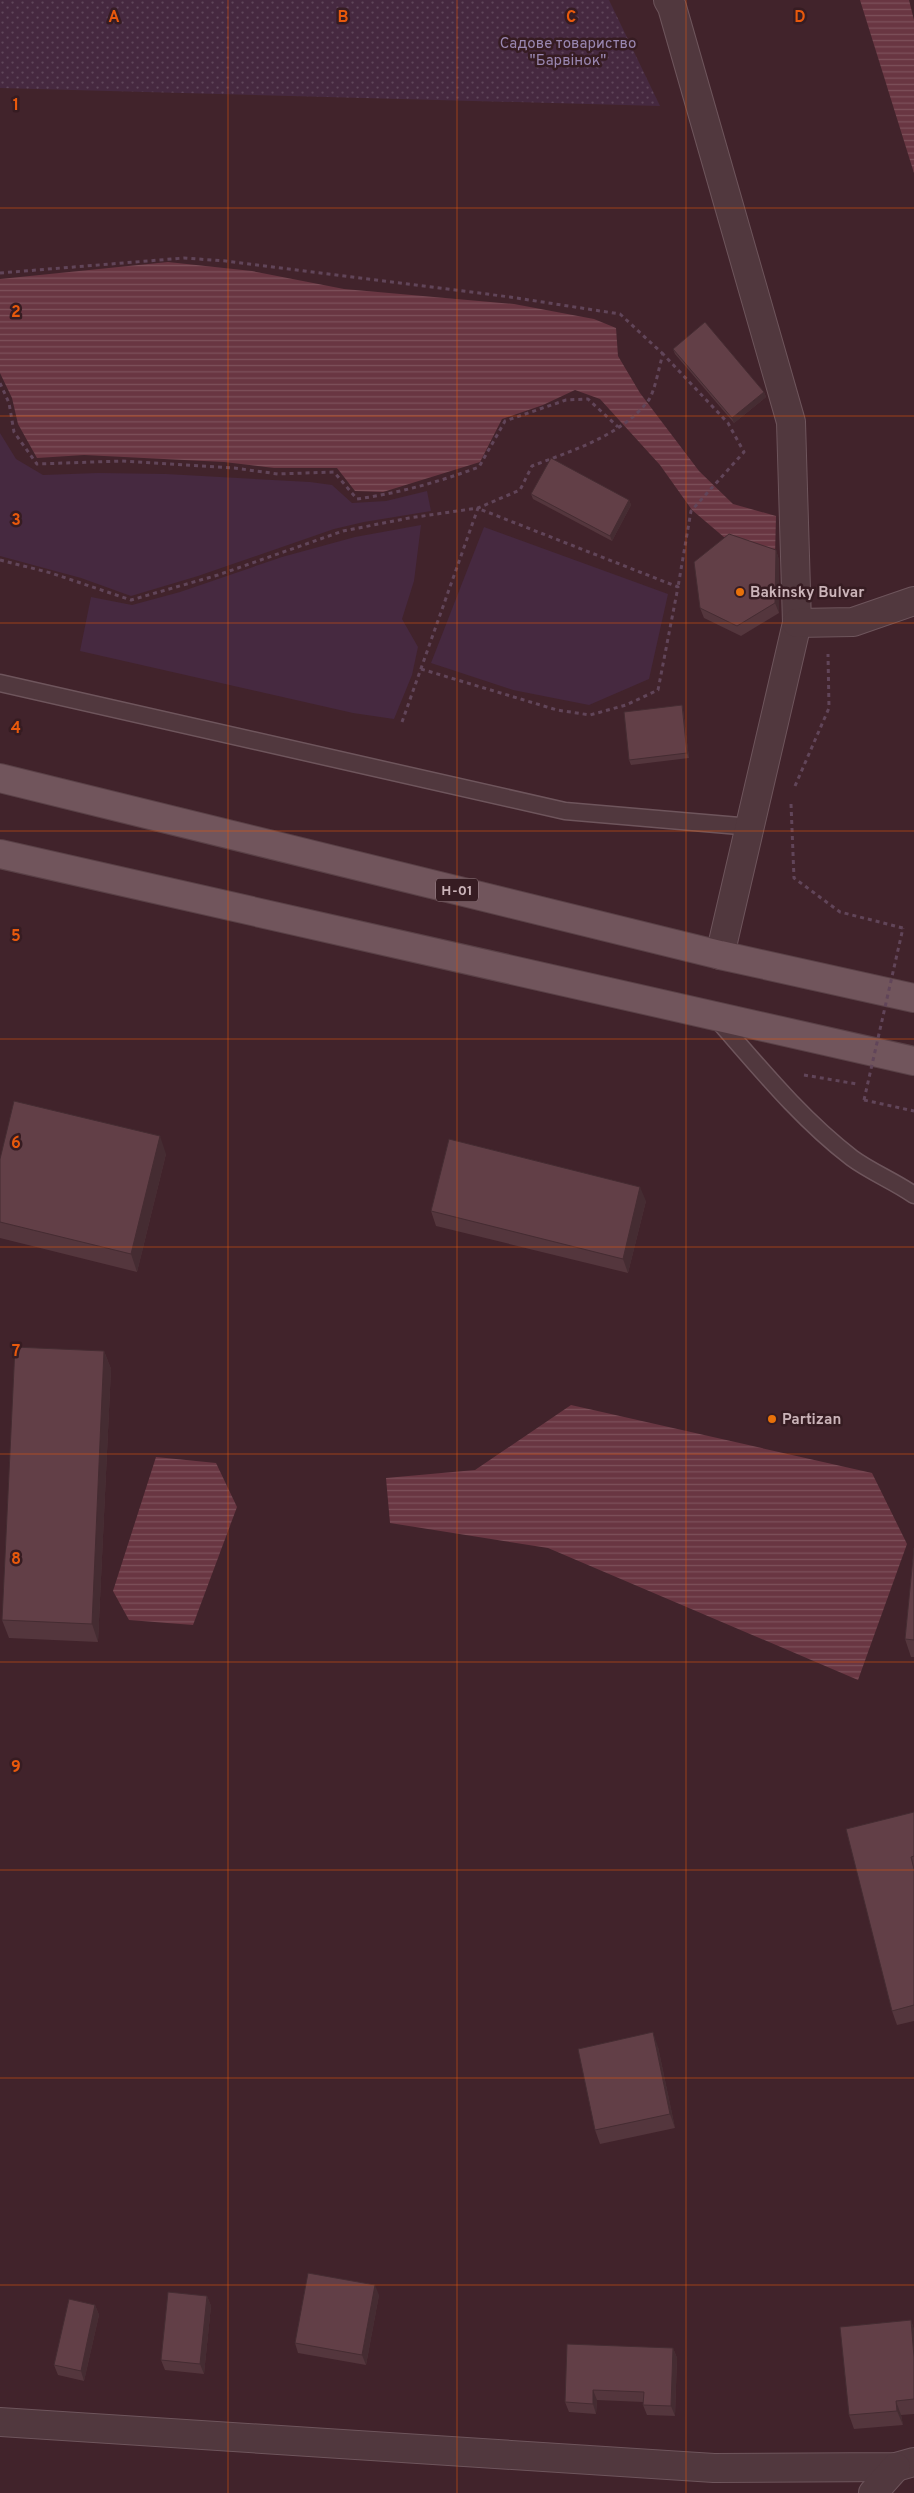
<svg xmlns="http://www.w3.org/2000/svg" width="914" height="2493" font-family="Overpass,sans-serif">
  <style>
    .grass { fill: #462940 }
    .park { fill: url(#park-dots) }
    .water { fill: url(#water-rules) }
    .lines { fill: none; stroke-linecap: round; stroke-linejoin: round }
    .lane-casing { stroke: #6e555c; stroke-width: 19 }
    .street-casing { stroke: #6e555c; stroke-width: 30 }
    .primary-casing { stroke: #5a4147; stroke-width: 30 }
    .path { stroke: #614559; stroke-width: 3; stroke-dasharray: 4 4; stroke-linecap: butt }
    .lane { stroke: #51383e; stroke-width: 16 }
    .street { stroke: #51383e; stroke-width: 28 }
    .primary { stroke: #71555c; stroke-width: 28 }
    .path-bridge { stroke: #614559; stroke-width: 3; stroke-dasharray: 4 4; stroke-linecap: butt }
    .wall { fill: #54363d }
    .shaded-wall { fill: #452c32 }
    .building { fill: #623f47; stroke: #452c32 }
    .grid { fill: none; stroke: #e8590c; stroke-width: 1; stroke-opacity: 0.55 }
    .food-dot { fill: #e8710a; stroke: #361c22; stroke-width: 2 }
    .labels { text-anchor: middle; stroke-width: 5; stroke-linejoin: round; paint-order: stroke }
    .shield { fill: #361c22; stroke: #9e868c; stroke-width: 1 }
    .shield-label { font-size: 14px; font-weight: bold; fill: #cbb4b9 }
    .park-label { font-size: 15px; fill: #9987b1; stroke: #361c22 }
    .poi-label { font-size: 15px; font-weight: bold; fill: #cbb4b9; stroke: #361c22; text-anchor: start }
    .grid-label { font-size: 16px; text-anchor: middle; font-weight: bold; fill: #e8590c; stroke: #361c22; stroke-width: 5; stroke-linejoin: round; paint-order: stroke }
  </style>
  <defs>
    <pattern id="park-dots" width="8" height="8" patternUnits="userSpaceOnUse" patternTransform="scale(1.25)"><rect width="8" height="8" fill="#462940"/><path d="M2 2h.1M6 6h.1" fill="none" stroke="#5f465a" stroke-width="1.8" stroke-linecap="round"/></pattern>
    <pattern id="water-rules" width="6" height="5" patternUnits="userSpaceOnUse" patternTransform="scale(1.25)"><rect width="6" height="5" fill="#693642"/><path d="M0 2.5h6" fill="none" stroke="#7d515b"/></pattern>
  </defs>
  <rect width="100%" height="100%" fill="#41232b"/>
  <g class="grass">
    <polygon points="0,433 16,459 43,475 98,473 166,474 310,482 332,485 352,503 386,501 427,491 431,511 364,522 334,529 198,576 131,596 81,578 0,556"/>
    <polygon points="421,525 414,581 402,619 418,647 412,675 394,719 353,713 80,651 91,597 132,605 180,592 282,557 355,537"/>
    <polygon points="484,527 668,594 649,679 589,705 513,690 431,663"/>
  </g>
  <polygon class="park" points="0,0 609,0 660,106 0,88"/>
  <g class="water">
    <polygon points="860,0 909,0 914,20 914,173"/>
    <polygon points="168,262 252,271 344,289 514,304 594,319 616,328 618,356 640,393 699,471 733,504 776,516 775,556 725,538 692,510 660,465 600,399 575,390 543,405 502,419 480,462 383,492 355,491 337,468 274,468 224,462 84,455 37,458 18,424 12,398 0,373 0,279"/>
    <polygon points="571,1405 872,1473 907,1544 858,1680 548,1548 390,1523 386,1478 475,1470"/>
    <polygon points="156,1457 216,1463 237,1507 193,1625 129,1620 113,1591"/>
  </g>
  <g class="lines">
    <g class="lane-casing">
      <g id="lane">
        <polyline points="0,683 565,811 751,827"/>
        <path d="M716,1018C759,1067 800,1118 852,1158C871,1172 894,1181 914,1195"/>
      </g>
    </g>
    <g class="street-casing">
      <g id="street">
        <polyline points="668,0 672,7 791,422 797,623 720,955"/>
        <polyline points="797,623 853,622 914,601"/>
        <polyline points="0,2422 714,2468 896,2467 914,2462"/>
        <polyline points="873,2493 896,2467"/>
      </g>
    </g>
    <g class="primary-casing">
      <g id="primary">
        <polyline points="0,778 720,955 914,998"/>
        <polyline points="0,854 914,1061"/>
      </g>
    </g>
    <g class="path">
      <polyline points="0,273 184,258 226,261 510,297 620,314 663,354"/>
      <path d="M0,383L9,403L14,432L37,464L122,461L234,468L278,474L334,472L357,499C399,493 439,482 479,467L505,421L566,400L588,399L618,427"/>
      <path d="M0,560L51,573L131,600L218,575L343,531L409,518L478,508L520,490L532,466C571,451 621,436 648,401C655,392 659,366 663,354L728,423L744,452L691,511L678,587"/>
      <polyline points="421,669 557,710 590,715 626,705 658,690 678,587 477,508"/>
      <polyline points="402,722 478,508"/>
      <polyline points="795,786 829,708 828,654"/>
      <polyline points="791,804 794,878 840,912 903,928"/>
      <polyline points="804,1075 857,1084"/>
      <polyline points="864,1100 914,1111"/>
    </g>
    <use href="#lane" class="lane"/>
    <use href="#street" class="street"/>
    <use href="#primary" class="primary"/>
    <polyline class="path-bridge" points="864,1100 903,928"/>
  </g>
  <g class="wall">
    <polygon points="673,349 764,392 766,397 734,423 675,354"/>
    <polygon points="531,494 629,500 631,505 612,541 533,499"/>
    <polygon points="776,550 779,560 779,613 741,636 704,618 700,608"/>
    <polygon points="682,705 683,710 689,758 631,765 629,760"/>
    <polygon points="166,1154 137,1272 0,1238 0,1159"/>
    <polygon points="646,1201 628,1273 436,1226 431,1211"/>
    <polygon points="104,1351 111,1369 98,1642 9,1638 2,1620"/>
    <polygon points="914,1548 914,1657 911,1657 905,1639"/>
    <polygon points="914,1812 914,2021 897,2025 892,2011"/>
    <polygon points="658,2047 675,2128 600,2144 595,2130"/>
    <polygon points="379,2295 366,2365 298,2353 295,2343"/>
    <polygon points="207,2296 211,2306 204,2374 165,2370 161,2360"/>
    <polygon points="95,2305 99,2315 84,2381 58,2375 54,2365"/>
    <polygon points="911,2320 914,2330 914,2414 901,2415 903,2425 854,2429 849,2415"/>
    <polygon points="673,2348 677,2358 675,2416 647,2415 643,2405 643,2402 597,2400 596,2414 569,2412 565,2402"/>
  </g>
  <g class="shaded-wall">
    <polygon points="764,392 766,397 734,423 732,418"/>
    <polygon points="629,500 631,505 612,541 610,536"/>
    <polygon points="776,550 779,560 779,613 775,603"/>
    <polygon points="682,705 683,710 689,758 687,753"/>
    <polygon points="160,1136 166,1154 137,1272 131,1254"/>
    <polygon points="640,1187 646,1201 628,1273 623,1259"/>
    <polygon points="104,1351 111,1369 98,1642 92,1624"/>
    <polygon points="653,2032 658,2047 675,2128 670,2114"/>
    <polygon points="375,2285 379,2295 366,2365 362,2355"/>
    <polygon points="207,2296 211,2306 204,2374 200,2364"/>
    <polygon points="95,2305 99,2315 84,2381 81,2371"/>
    <polygon points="911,2320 914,2330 914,2357"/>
    <polygon points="673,2348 677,2358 675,2416 671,2406"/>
    <polygon points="593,2390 597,2400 596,2414 593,2404"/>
    <polygon points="896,2401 901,2415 903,2425 897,2411"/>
  </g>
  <g class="building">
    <polygon points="705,322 764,392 732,418 673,349"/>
    <polygon points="551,458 629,500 610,536 531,494"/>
    <polygon points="729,534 776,550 775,603 737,626 700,608 694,562"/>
    <polygon points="682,705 687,753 629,760 624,712"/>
    <polygon points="14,1101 160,1136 131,1254 0,1222 0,1159"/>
    <polygon points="449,1139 640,1187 623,1259 431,1211"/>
    <polygon points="15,1347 104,1351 92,1624 2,1620"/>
    <polygon points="914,1548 914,1640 905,1639"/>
    <polygon points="914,1812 914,1856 911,1857 914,1869 914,2005 892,2011 846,1829"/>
    <polygon points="653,2032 670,2114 595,2130 578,2049"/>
    <polygon points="308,2273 375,2285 362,2355 295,2343"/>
    <polygon points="168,2292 207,2296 200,2364 161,2360"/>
    <polygon points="69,2299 95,2305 81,2371 54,2365"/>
    <polygon points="911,2320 914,2357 914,2399 896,2401 897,2411 849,2415 840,2327"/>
    <polygon points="567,2344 673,2348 671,2406 643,2405 644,2392 593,2390 593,2404 565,2402"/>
  </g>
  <path class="grid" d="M228,0V2493M457,0V2493M686,0V2493M0,208H914M0,416H914M0,623H914M0,831H914M0,1039H914M0,1247H914M0,1454H914M0,1662H914M0,1870H914M0,2078H914M0,2285H914"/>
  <g class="food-dot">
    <circle cx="740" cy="592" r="5"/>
    <circle cx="772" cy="1419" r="5"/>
  </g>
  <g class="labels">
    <rect class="shield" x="436" y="878.5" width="42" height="23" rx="4"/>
    <g class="shield-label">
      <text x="457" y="895">Н-01</text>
    </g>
    <g class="park-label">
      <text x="568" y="48">Садове товариство<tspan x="568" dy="17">"Барвінок"</tspan></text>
    </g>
    <g class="poi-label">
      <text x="750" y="597">Bakinsky Bulvar</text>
      <text x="782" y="1424">Partizan</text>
    </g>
  </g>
  <g class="grid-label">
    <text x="114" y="22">A</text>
    <text x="343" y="22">B</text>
    <text x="571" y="22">C</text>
    <text x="800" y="22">D</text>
    <text x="16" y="110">1</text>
    <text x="16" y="317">2</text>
    <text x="16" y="525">3</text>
    <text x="16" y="733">4</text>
    <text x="16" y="941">5</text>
    <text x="16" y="1148">6</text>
    <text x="16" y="1356">7</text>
    <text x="16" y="1564">8</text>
    <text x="16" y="1772">9</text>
  </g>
</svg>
